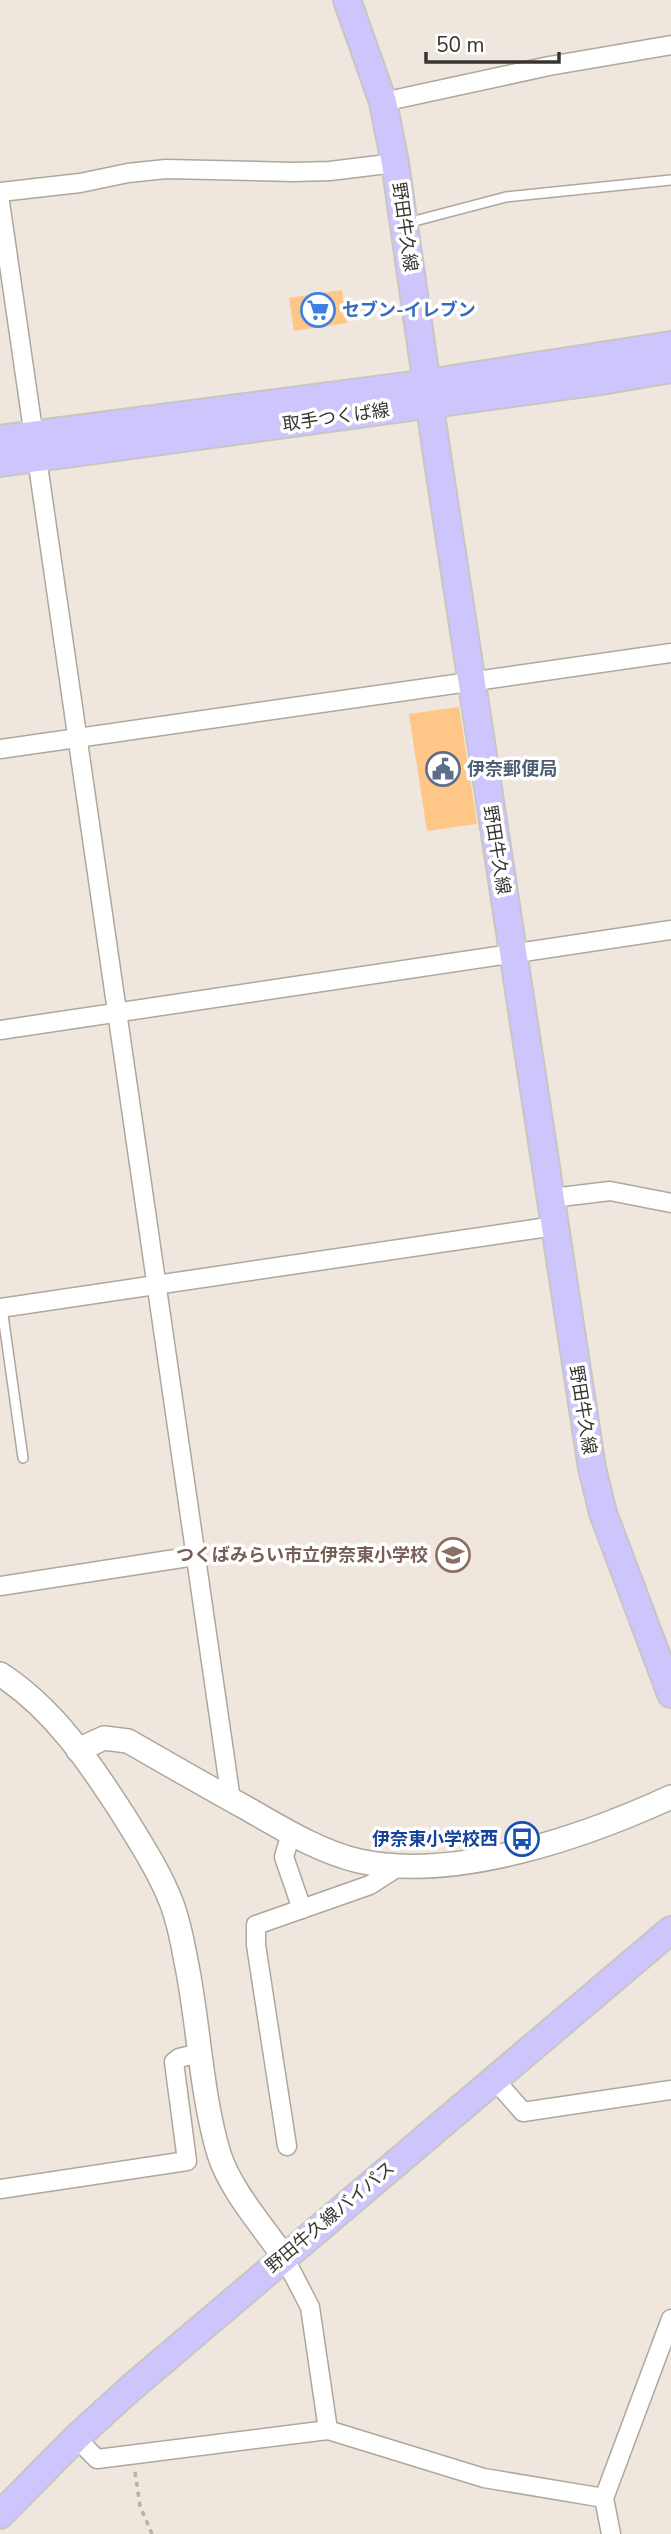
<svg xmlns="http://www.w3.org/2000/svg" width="671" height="2534" font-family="'Nunito Sans','Noto Sans JP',sans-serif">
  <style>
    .building { fill: #fec687 }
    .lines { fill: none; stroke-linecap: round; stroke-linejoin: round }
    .lane-casing { stroke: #aea79d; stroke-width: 12 }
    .street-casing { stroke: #aea79d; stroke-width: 21 }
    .secondary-casing { stroke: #aea79d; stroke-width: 26 }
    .primary-casing { stroke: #c7c6c5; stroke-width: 30 }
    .path { stroke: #b8b1a9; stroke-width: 3.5; stroke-dasharray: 5 5; stroke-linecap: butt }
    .lane { stroke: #fff; stroke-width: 9 }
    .street { stroke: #fff; stroke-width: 18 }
    .secondary { stroke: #fff; stroke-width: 23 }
    .primary { stroke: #cdc5fc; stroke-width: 26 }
    .labels { text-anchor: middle; stroke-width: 7; stroke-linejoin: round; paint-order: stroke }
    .street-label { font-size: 18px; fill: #383531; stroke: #fff }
    .shop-label { font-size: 18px; font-weight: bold; fill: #366cbe; stroke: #fff; text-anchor: start }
    .service-label { font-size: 18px; font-weight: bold; fill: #4e5e75; stroke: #fff; text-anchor: start }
    .education-label { font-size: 18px; font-weight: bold; fill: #785e54; stroke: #fff; text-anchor: end }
    .transit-label { font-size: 18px; font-weight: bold; fill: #164399; stroke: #fff; text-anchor: end }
  </style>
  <rect width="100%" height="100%" fill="#efe7dd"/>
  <g class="building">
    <polygon points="342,290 347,323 294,331 289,298"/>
    <polygon points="459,707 477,824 427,831 409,714"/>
  </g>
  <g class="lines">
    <g class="lane-casing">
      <g id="lane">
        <polyline points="407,223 506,197 671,180"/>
        <polyline points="2,1308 23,1458"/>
      </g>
    </g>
    <g class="street-casing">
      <g id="street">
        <polyline points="383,102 549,66 671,45"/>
        <polyline points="0,192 80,183 128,173 166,169 294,172 330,171 395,163"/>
        <polyline points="0,202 231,1800"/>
        <polyline points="0,749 671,653"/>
        <polyline points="0,1030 671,930"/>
        <polyline points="552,1198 610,1191 671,1203"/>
        <polyline points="0,1308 555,1226"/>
        <polyline points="0,1586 195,1556"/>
        <polyline points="291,1833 284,1857 302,1909"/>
        <polyline points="494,2079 523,2112 671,2090"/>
        <polyline points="287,2146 256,1945 256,1925 370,1885 398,1867"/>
        <polyline points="0,2189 187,2161 174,2062 179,2058 200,2053"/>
        <polyline points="284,2257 310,2307 328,2430"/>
        <polyline points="76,2438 97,2459 328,2430 484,2478 604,2498"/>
        <polyline points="611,2534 604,2498 671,2319"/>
      </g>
    </g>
    <g class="secondary-casing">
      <g id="secondary">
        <path d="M0,1674C54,1709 90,1763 124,1816C142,1845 160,1873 172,1904C178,1921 182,1939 185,1956C199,2021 200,2090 219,2154C231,2191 262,2225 284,2257"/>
        <path d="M78,1750L104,1738L128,1741C168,1764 208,1787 248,1809C283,1829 320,1852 359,1861C454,1882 584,1837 671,1797"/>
      </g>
    </g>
    <g class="primary-casing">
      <g id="primary">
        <polyline points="347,0 383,102 395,163 437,455 592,1468 603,1513 671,1694"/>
        <polyline points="0,439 428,383 671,345"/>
        <polyline points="0,463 601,381 671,369"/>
        <polyline points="0,2515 76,2438 132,2387 671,1930"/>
      </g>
    </g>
    <polyline class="path" points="135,2472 140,2506 152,2534"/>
    <use href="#lane" class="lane"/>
    <use href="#street" class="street"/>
    <use href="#secondary" class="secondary"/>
    <use href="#primary" class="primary"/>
  </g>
  <defs>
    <g id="supermarket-ring" transform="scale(1.75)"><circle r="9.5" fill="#fff" stroke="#3f7fe0" stroke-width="1.5"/><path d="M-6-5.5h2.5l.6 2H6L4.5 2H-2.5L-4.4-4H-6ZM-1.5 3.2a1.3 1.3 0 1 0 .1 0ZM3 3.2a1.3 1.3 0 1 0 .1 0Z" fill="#3f7fe0"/></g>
    <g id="civic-ring" transform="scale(1.75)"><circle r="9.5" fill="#fff" stroke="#5c6f8a" stroke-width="1.5"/><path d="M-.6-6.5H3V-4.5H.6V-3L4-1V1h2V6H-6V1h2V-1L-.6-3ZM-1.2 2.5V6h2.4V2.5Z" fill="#5c6f8a"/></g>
    <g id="school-ring" transform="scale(1.75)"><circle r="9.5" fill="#fff" stroke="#8d6e63" stroke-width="1.5"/><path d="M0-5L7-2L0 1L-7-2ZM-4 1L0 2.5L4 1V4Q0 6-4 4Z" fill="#8d6e63"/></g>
    <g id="bus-ring" transform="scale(1.75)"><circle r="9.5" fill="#fff" stroke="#1a4fb4" stroke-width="1.5"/><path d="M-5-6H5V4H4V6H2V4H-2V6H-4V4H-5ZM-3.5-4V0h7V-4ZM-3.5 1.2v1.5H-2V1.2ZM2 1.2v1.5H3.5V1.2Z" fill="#1a4fb4"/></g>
  </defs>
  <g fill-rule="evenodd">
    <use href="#supermarket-ring" x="318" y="310"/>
    <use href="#civic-ring" x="443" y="769"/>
    <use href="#school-ring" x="453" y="1555"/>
    <use href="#bus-ring" x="522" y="1839"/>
  </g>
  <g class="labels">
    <g class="street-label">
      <text transform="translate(405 227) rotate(82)" y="6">野田牛久線</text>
      <text transform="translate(336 417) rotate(-8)" y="6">取手つくば線</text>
      <text transform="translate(497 850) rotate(81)" y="6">野田牛久線</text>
      <text transform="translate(583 1410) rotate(81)" y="6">野田牛久線</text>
      <text transform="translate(330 2217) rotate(-40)" y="6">野田牛久線バイパス</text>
    </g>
    <g class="shop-label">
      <text x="342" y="316">セブン-イレブン</text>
    </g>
    <g class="service-label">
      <text x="467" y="775">伊奈郵便局</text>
    </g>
    <g class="education-label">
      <text x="428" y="1561">つくばみらい市立伊奈東小学校</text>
    </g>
    <g class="transit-label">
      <text x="498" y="1845">伊奈東小学校西</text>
    </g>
  </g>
  <path d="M426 52v10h133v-10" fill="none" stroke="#383531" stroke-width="3.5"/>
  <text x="436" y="52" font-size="21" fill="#383531" stroke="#ffffff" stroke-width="5" paint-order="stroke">50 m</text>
</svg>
